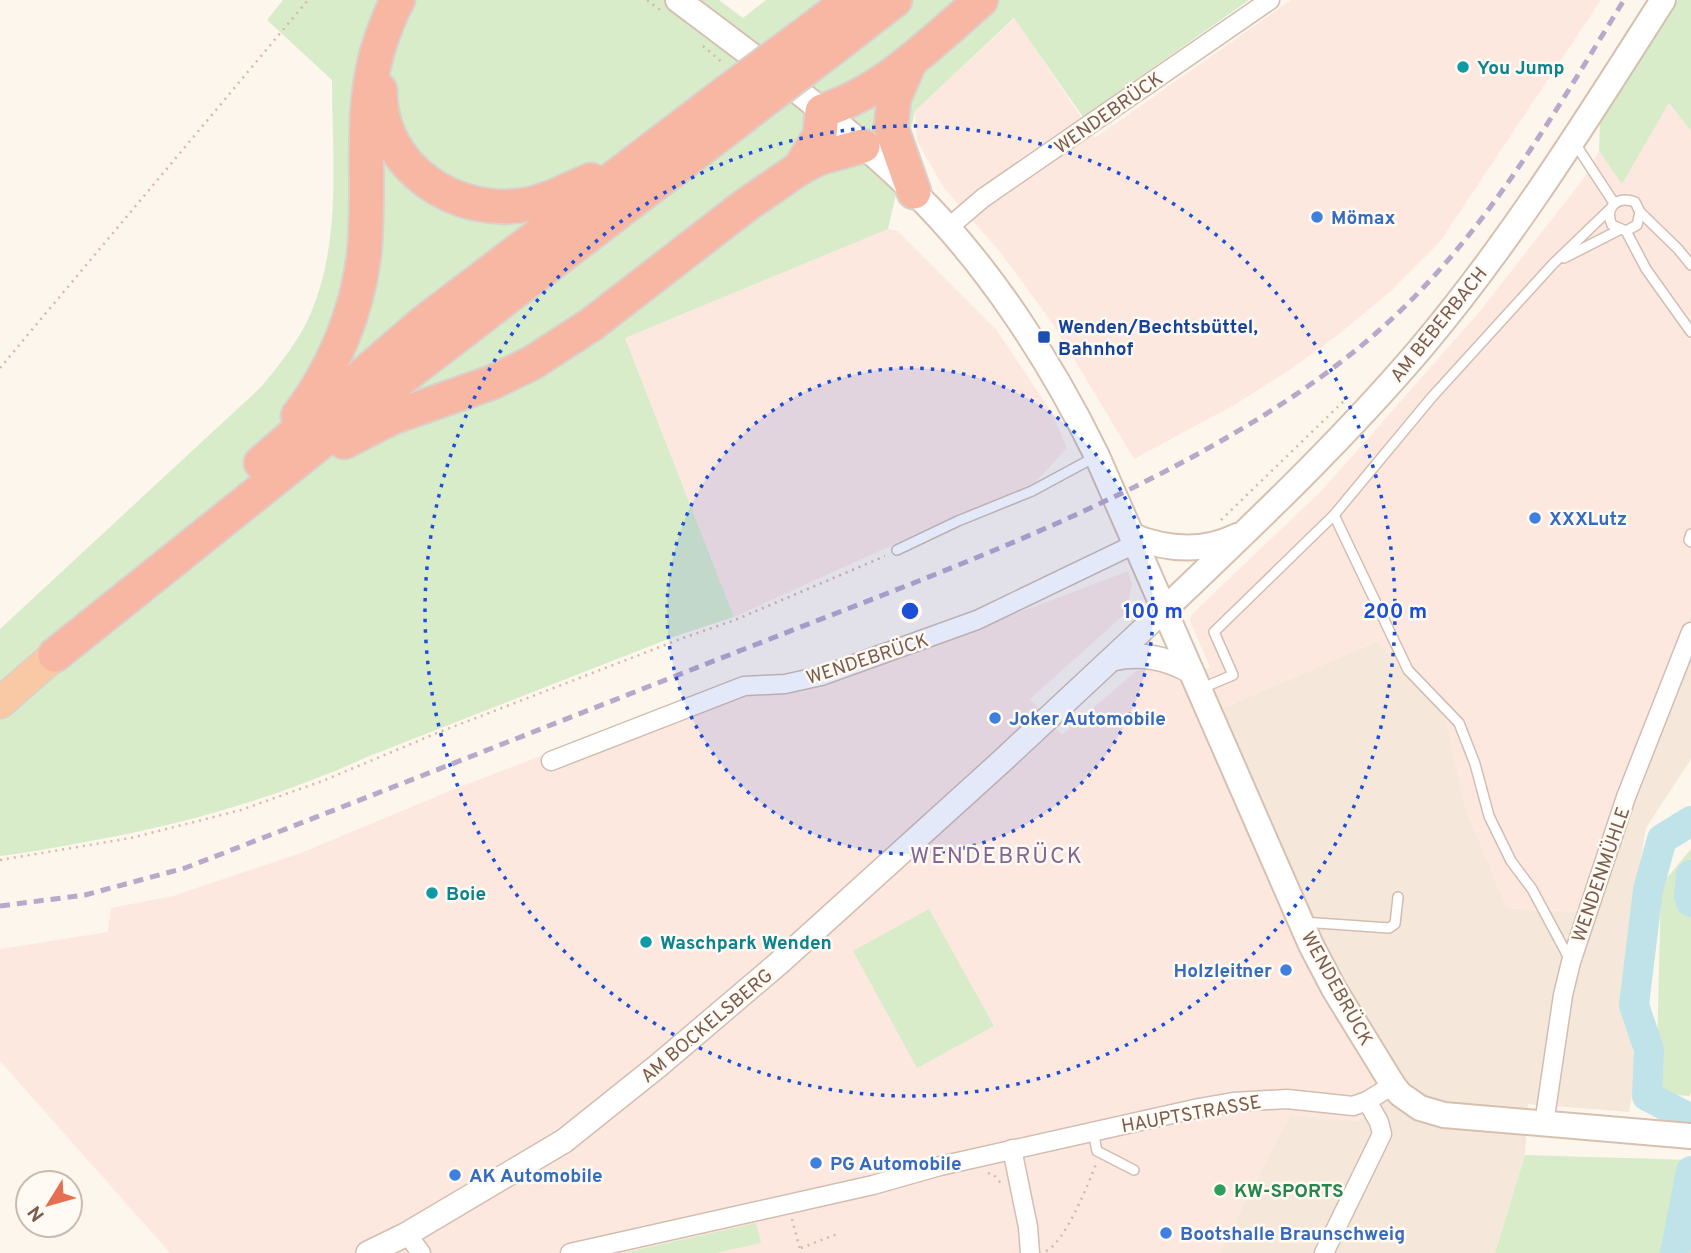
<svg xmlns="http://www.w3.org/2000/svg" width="1691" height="1253" font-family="Overpass,sans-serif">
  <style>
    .residential { fill: #f5e8da }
    .commercial { fill: #fde8e0 }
    .green { fill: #d8ecc9 }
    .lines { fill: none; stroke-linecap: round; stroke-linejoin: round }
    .river { stroke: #bfe3e8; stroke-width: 30 }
    .service-casing { stroke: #d1beb0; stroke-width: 12 }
    .minor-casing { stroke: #d1beb0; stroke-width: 21 }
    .tertiary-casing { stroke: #d1beb0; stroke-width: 26 }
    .secondary-casing { stroke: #d6c0b0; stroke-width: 28 }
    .trunk-casing { stroke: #dad1cd; stroke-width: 33 }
    .motorway-casing { stroke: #dad1cd; stroke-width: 37 }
    .path { stroke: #d9b8a5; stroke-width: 2.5; stroke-dasharray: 2 5; stroke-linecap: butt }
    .service { stroke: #fff; stroke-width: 9 }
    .minor { stroke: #fff; stroke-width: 18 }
    .tertiary { stroke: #fff; stroke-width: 23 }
    .secondary { stroke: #fff; stroke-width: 24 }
    .trunk { stroke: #f9c8a4; stroke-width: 30 }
    .motorway { stroke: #f7b7a3; stroke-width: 33 }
    .rail { stroke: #b9a8c9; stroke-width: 5; stroke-dasharray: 10 7; stroke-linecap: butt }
    .motorway-bridge-casing { stroke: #dad1cd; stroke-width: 37; stroke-linecap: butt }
    .motorway-bridge { stroke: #f7b7a3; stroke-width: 33 }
    .ring { fill: none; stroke: #1d4ed8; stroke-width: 3.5; stroke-dasharray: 3.5 7 }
    .culture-dot { fill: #0f9aa8; stroke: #fffaf3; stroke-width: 2.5 }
    .shop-dot { fill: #3f7fe0; stroke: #fffaf3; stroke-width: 2.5 }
    .transit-dot { fill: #1a4fb4; stroke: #fffaf3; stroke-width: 2.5 }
    .leisure-dot { fill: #2e9e5b; stroke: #fffaf3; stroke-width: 2.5 }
    .labels { text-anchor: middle; stroke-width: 5; stroke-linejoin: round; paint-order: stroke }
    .culture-label { font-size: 19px; font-weight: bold; fill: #0d838f; stroke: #fffaf3; text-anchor: start }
    .street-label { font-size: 19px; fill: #7a5c4d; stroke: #fffaf3 }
    .shop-label { font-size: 19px; font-weight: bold; fill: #366cbe; stroke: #fffaf3; text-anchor: start }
    .transit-label { font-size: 19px; font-weight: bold; fill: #164399; stroke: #fffaf3; text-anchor: start }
    .leisure-label { font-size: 19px; font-weight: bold; fill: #27864d; stroke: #fffaf3; text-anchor: start }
    .quarter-label { font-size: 23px; letter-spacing: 2px; fill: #846695; stroke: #fffaf3 }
    .centre { fill: #1d4ed8; stroke: #fffaf3; stroke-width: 3.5 }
    .ring-label { font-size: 21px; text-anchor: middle; font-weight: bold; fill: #1d4ed8; stroke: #fffaf3; stroke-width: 5; stroke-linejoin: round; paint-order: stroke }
  </style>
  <rect width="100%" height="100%" fill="#fdf6ec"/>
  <polygon class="residential" points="1691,613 1691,759 1646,828 1630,924 1625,1017 1637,1068 1629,1112 1528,1104 1525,1155 1495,1253 1219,1253 1290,1115 1358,1121 1321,987 1228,787 1200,718 1377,641 1445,716 1466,809 1507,908 1579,912"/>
  <g class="commercial">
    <polygon points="1291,0 1601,0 1439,243 1391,291 1339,334 1291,369 1236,404 1134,459 1053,324 1000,252 944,188 917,141 915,111 1015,18 1095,138"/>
    <polygon points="1669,103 1691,131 1691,613 1580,912 1507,908 1466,809 1445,717 1377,641 1200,718 1228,787 1321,987 1364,1059 1385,1102 1358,1121 1290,1115 1219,1253 170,1253 0,1061 0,949 108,932 111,908 173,896 301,853 457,788 755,674 787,693 838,681 1128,571 1132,584 1126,613 1030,699 1062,735 1136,671 1150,665 1183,680 1210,667 1190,621 1191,615 1319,493 1371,435 1480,311 1584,178 1599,151 1622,183"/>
    <polygon points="888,229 898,231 996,329 1052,413 1067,448 1032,486 930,528 734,617 625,338"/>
  </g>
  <g class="green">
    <path d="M283,0H719L743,18L766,0H1249L1083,117L1014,18L915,111L888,229L625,338L734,617L676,636L367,757C277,798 181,825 85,842C57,847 29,853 0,856V629L261,387C280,364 298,342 310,315C342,242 332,158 332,80L267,20Z"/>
    <polygon points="1678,0 1691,0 1691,131 1669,103 1622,184 1599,151 1600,122"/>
    <polygon points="1691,849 1691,1093 1689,1096 1656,1093 1661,885"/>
    <polygon points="929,909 994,1026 917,1068 853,951"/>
    <polygon points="1525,1155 1691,1160 1691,1253 1495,1253"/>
    <polygon points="756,1223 761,1243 716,1253 623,1253"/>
  </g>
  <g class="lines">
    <g class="river">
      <polyline points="1691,821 1662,839 1648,890 1634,1005 1649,1050 1647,1096 1691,1119"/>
      <polyline points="1691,875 1689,896 1691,902"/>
      <polyline points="1675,1253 1691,1171"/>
    </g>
    <g class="service-casing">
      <g id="service">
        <polyline points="1574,142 1614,203"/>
        <polyline points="1640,212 1678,249 1691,265"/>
        <path d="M1626,231L1637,225L1640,212L1635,202C1617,195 1604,208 1612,225L1626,231L1646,269L1691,332"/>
        <polyline points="1564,258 1619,230"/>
        <polyline points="1334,515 1432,397 1553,264 1609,210"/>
        <polyline points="1691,534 1689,540 1691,542"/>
        <polyline points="897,550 958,521 1032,491 1095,457"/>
        <polyline points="1200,689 1233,675 1214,632 1334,515 1408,670 1459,723 1475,764 1489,816 1511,861 1532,889 1570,960"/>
        <polyline points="1303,922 1389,928 1395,924 1398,897"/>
        <polyline points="1093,1131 1097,1151 1134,1170"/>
      </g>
    </g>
    <g class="minor-casing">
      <g id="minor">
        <polyline points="948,228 983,198 1270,0"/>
        <polyline points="551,761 744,686 785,684 821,676 977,620 1135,544"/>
        <polyline points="1544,1124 1563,995 1571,962 1626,797 1691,632"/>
        <polyline points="1012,1149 1028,1227 1030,1253"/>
        <polyline points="407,1234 421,1253"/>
        <polyline points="570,1253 873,1185 940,1166 1199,1108 1233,1102 1287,1099 1353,1106 1367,1101 1393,1085"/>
        <polyline points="1324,1253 1382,1134 1379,1122 1367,1101"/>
      </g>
    </g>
    <g class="tertiary-casing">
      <g id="tertiary">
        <path d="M1112,659C1142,653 1165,657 1192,672"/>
        <polyline points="368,1253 407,1234 564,1141 659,1065 779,963 1002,761 1165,609"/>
      </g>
    </g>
    <g class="secondary-casing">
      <g id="secondary">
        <path d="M678,0C758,60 841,121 913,191C988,264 1051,362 1097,456L1311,945L1334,989L1393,1085L1400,1094L1420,1108L1444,1115L1691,1136"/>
        <path d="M1132,536C1167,550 1202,553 1237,536"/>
        <path d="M1165,609C1253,525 1342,441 1421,348C1512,240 1587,119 1663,0"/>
      </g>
    </g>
    <g class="trunk-casing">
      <polyline id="trunk" points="0,703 55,655"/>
    </g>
    <g class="motorway-casing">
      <g id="motorway">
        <polyline points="812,29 850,0"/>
        <polyline points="833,48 895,0"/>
        <polyline points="910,62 894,98 891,127 914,192"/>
        <path d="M380,90C379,168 457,219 530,204C551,200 571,188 591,180"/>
        <path d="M800,168L820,135L822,111C884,92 932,42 981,0"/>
        <path d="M298,416C333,370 357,313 364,255C372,180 356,106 383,34C388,22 391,11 398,0"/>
        <polyline points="344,442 391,418 493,382 532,363 592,324 746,205 800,168 819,158 863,146"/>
        <polyline points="261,463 423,323 727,92"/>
        <polyline points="55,655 376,398 753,109"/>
      </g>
    </g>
    <g class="path">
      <polyline points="647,0 660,10"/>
      <polyline points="703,46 724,64"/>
      <polyline points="0,368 308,0"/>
      <polyline points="1221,520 1349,396"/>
      <polyline points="0,860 131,838 241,810 325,780 437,733 683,638 735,620 885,556"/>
      <polyline points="988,1173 994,1175 1002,1185"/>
      <polyline points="792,1219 801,1253"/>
      <polyline points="801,1248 837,1234"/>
      <path d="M1046,1251C1065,1242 1088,1185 1096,1164"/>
    </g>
    <use href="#service" class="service"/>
    <use href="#minor" class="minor"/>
    <use href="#tertiary" class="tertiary"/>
    <use href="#secondary" class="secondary"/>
    <use href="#trunk" class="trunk"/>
    <use href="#motorway" class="motorway"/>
    <path class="rail" d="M0,906L85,895L185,868C382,792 578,714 775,637C921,580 1068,526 1205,450C1273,412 1339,369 1396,315C1491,225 1556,110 1624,0"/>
    <g class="motorway-bridge-casing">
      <g id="motorway-bridge">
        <polyline points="727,92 812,29"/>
        <polyline points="753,109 833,48"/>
      </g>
    </g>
    <use href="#motorway-bridge" class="motorway-bridge"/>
  </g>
  <circle cx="910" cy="611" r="243" fill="#1d4ed8" fill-opacity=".12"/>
  <g class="ring">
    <circle cx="910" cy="611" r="243"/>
    <circle cx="910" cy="611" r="485"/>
  </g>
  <g class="culture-dot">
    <circle cx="1463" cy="67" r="7"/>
    <circle cx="432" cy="893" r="7"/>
    <circle cx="646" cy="942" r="7"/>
  </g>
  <g class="shop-dot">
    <circle cx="1317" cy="217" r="7"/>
    <circle cx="1535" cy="518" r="7"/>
    <circle cx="995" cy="718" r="7"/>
    <circle cx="1286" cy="970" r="7"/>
    <circle cx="816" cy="1163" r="7"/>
    <circle cx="455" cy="1175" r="7"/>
    <circle cx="1166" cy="1233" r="7"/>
  </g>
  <rect class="transit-dot" x="1037" y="330" width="14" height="14" rx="3.5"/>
  <circle class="leisure-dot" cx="1220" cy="1190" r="7"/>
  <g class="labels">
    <g class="culture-label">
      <text x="1477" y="74">You Jump</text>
      <text x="446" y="900">Boie</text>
      <text x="660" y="949">Waschpark Wenden</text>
    </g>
    <g class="street-label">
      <text transform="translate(1108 112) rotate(-35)" y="7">WENDEBRÜCK</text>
      <text transform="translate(1438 324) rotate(-51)" y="7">AM BEBERBACH</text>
      <text transform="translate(867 658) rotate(-18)" y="7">WENDEBRÜCK</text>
      <text transform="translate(1600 874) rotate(-71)" y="7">WENDENMÜHLE</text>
      <text transform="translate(1338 988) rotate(61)" y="7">WENDEBRÜCK</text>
      <text transform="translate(706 1025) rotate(-40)" y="7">AM BOCKELSBERG</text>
      <text transform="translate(1191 1113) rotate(-10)" y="7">HAUPTSTRASSE</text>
    </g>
    <g class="shop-label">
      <text x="1331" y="224">Mömax</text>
      <text x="1549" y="525">XXXLutz</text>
      <text x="1009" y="725">Joker Automobile</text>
      <text x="1272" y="977" text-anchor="end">Holzleitner</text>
      <text x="830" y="1170">PG Automobile</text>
      <text x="469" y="1182">AK Automobile</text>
      <text x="1180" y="1240">Bootshalle Braunschweig</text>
    </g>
    <g class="transit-label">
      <text x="1058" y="333">Wenden/Bechtsbüttel,<tspan x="1058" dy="22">Bahnhof</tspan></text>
    </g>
    <g class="leisure-label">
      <text x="1234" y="1197">KW-SPORTS</text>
    </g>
    <g class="quarter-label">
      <text x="997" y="863">WENDEBRÜCK</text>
    </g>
  </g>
  <circle cx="910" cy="611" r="10" class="centre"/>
  <g class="ring-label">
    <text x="1153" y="618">100 m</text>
    <text x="1395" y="618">200 m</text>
  </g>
  <g transform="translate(49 1204) rotate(233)"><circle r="33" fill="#fffaf3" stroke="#cabbb1" stroke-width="2"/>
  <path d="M0-5L12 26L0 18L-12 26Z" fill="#e76f51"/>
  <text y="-10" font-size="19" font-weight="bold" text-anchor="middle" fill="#7a5c4d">N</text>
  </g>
</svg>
